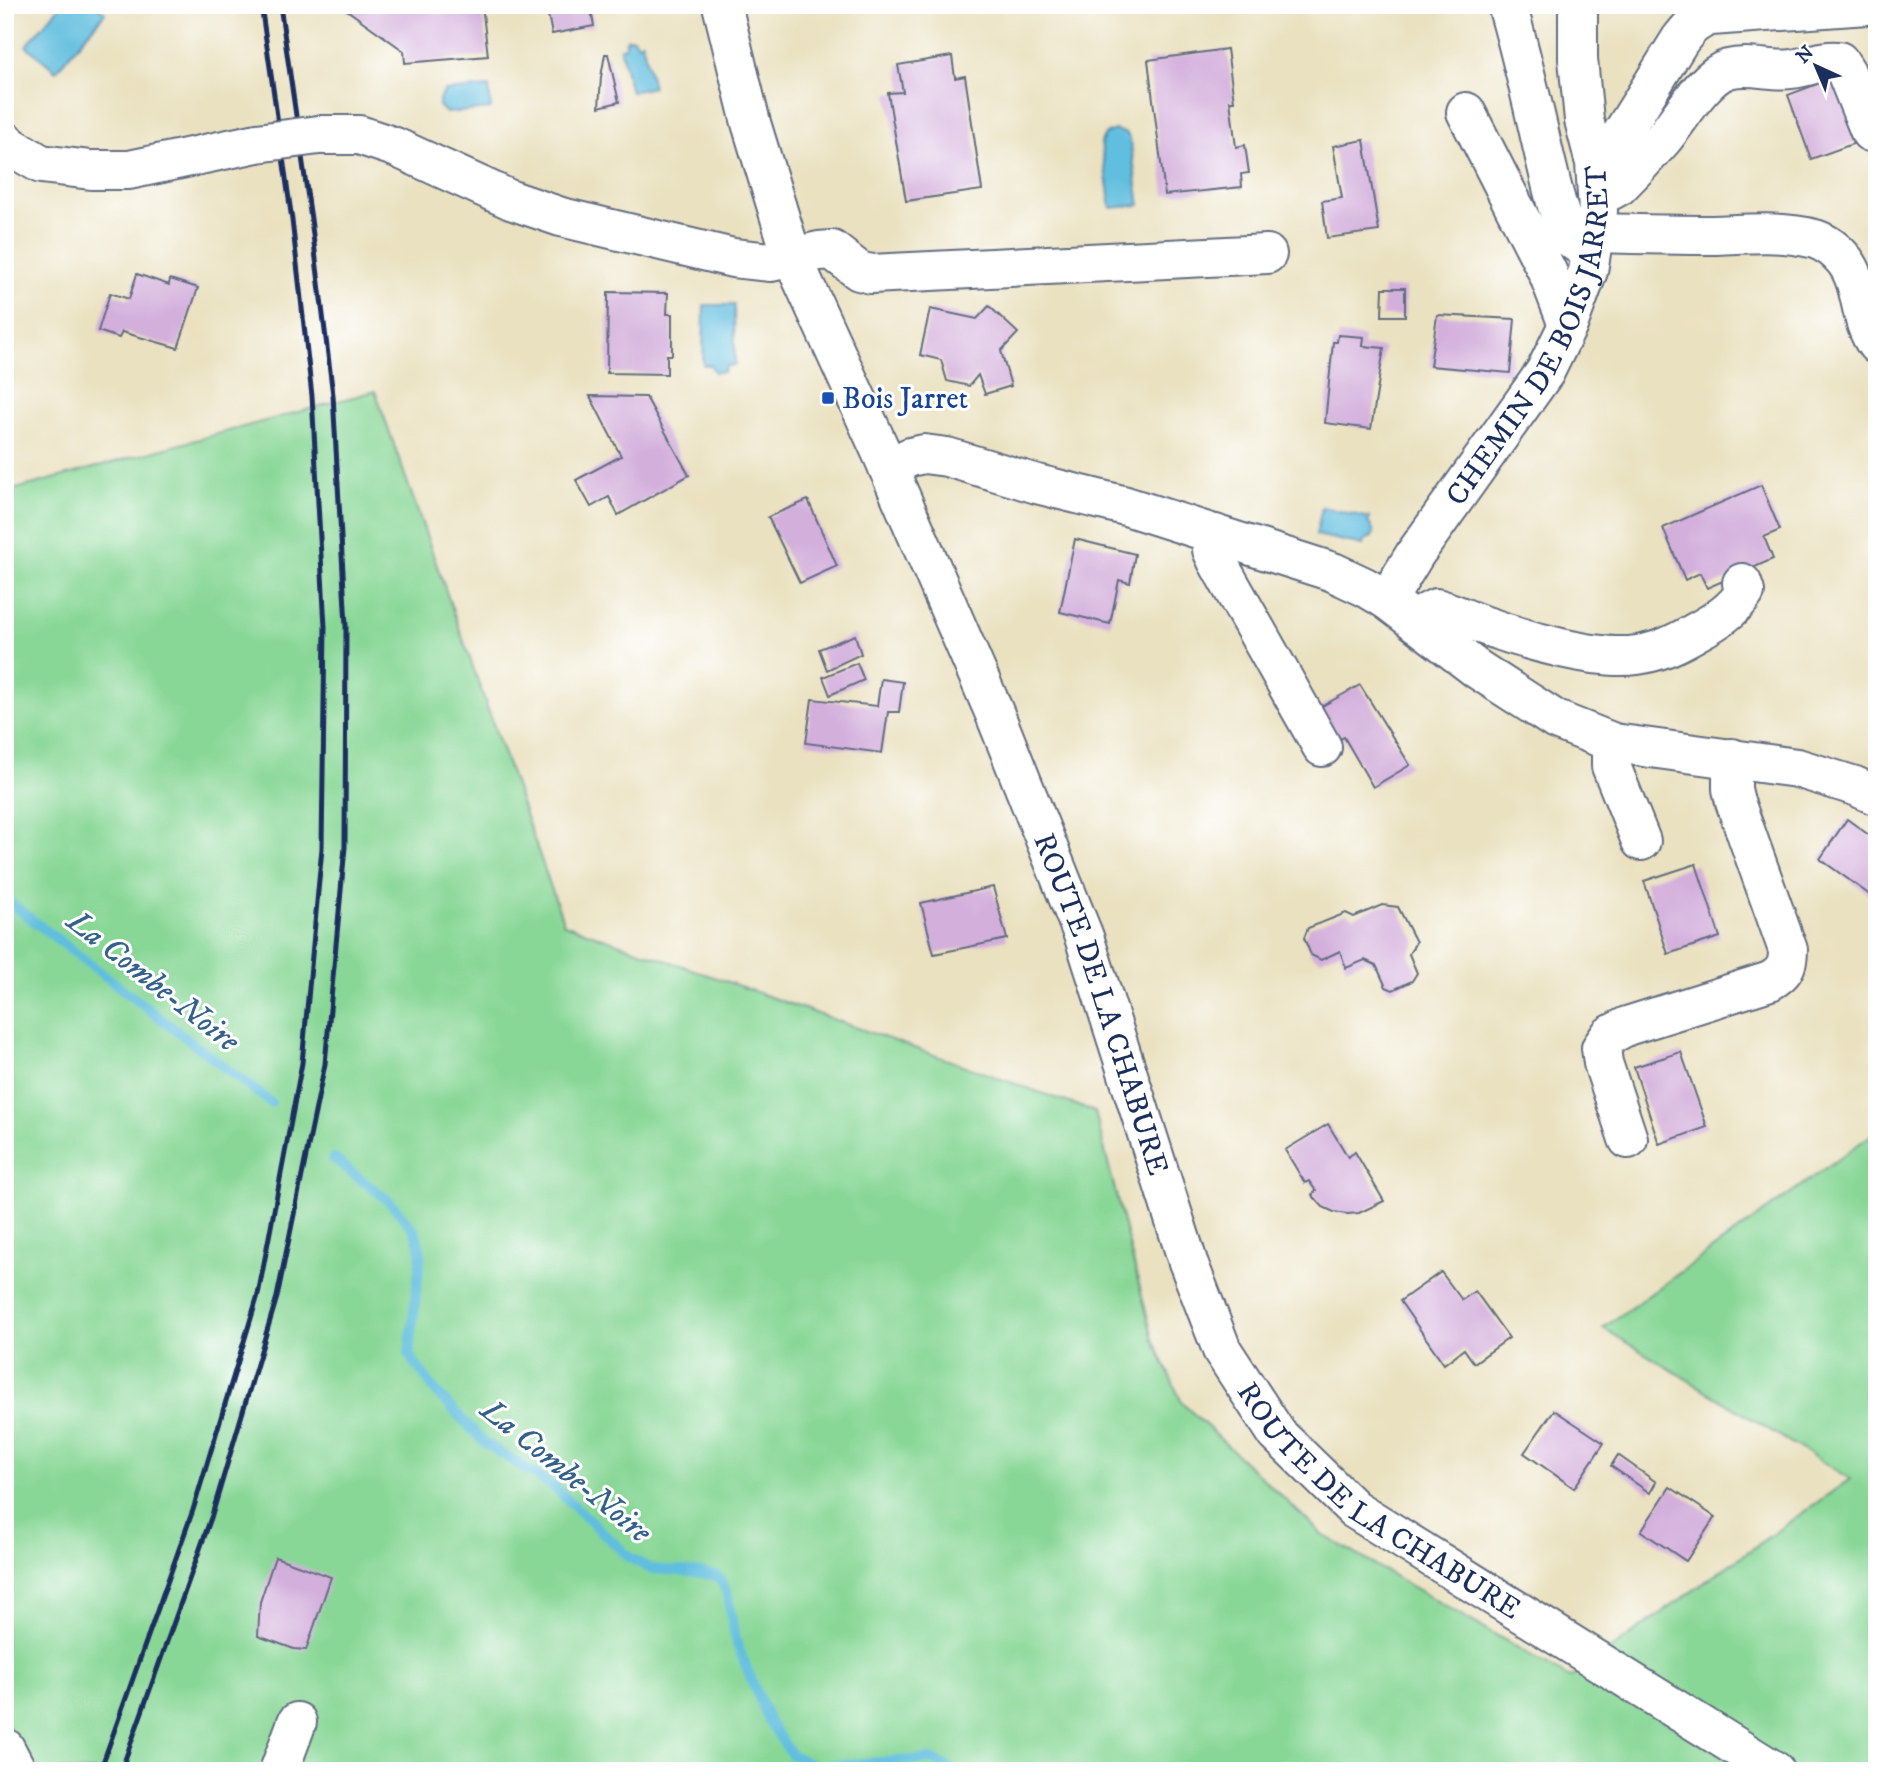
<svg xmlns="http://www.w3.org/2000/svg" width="1882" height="1776" font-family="'IM FELL DW Pica',serif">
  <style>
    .green { fill: #88d796; stroke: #52837a; stroke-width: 2 }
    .water { fill: #60bede; stroke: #3e769e; stroke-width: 2 }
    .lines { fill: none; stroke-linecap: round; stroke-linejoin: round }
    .stream { stroke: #60bede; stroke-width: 10 }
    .building { fill: #d3afdb }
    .minor-casing { stroke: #636d80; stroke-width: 42 }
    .major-casing { stroke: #636d80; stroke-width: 42 }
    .minor { stroke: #fff; stroke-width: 38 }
    .major { stroke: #fff; stroke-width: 38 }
    .rail { stroke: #1b2f5e; stroke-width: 5 }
    .minor-bridge-casing { stroke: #636d80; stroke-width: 42; stroke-linecap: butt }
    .minor-bridge { stroke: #fff; stroke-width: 38 }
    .transit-dot { fill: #1a4fb4; stroke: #fff; stroke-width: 2.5 }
    .labels { text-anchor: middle; stroke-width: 6; stroke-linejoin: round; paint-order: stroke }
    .street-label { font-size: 30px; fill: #1b2f5e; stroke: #fff }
    .transit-label { font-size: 30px; fill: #164399; stroke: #fff; text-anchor: start }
    .water-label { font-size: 32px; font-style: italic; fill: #33618b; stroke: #fff }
  </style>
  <rect width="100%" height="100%" fill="#fff"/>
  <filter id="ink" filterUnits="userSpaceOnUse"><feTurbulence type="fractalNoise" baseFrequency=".0143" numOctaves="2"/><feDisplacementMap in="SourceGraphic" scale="14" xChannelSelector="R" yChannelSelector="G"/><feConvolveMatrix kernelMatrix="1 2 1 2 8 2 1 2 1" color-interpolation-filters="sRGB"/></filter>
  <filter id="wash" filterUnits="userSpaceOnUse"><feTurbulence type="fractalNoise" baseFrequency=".00686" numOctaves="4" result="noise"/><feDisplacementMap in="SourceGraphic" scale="28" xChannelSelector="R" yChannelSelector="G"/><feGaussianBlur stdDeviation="1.57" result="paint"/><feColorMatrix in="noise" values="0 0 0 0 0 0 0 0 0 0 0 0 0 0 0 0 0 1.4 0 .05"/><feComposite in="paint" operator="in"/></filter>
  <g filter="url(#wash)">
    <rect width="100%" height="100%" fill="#eae1c0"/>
    <polygon class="green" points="375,391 564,924 1095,1112 1153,1339 1182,1403 1323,1535 1570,1678 1850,1479 1603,1328 1877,1131 1877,1771 5,1771 5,492"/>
    <g class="water">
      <polygon points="61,5 96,5 105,13 56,71 26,46"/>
      <polygon points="630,38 633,38 638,44 642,42 653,87 631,92 620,48 625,47 626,39"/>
      <polygon points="489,87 491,109 446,113 439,106 439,99 444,93 444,91"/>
      <path d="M1115,130L1127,134L1130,140L1140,205L1111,208L1101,143C1103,135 1107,132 1115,130Z"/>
      <polygon points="704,305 734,305 735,365 726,366 723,372 715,372 710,365 703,365"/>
      <polygon points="1322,507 1370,518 1368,523 1371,526 1374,533 1372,537 1365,540 1363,545 1316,535"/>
    </g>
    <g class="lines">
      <g class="stream">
        <polyline points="5,899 271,1103"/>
        <polyline points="333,1158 389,1201 415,1231 421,1252 409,1355 437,1393 485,1443 554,1487 630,1558 651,1569 695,1572 718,1576 727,1593 736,1642 769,1722 792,1755 814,1766 932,1759 955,1771"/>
      </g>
    </g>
    <g id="blocks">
      <g class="building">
        <polygon points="340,5 427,5 431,8 455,5 482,5 488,56 405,63 404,51"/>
        <polygon points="546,5 590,5 594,26 552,34"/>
        <polygon points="1227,49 1234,101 1230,101 1236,147 1245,145 1249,173 1241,174 1242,187 1165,195 1148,60"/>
        <polygon points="605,54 608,54 619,102 599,107 601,77"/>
        <polygon points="952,56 955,78 965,76 982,190 906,201 888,93 903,92 898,65"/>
        <polygon points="1833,78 1861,141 1811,159 1788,95"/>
        <polygon points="1364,140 1379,231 1327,238 1322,201 1342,198 1333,146"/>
        <polygon points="137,274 169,285 170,279 198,288 178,348 122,332 119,338 98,331 110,293 129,299"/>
        <polygon points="1383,288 1405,288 1405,316 1382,316"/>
        <polygon points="608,292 668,293 667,314 672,314 672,355 667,355 667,374 607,373"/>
        <polygon points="989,306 1018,333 1001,351 1011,386 985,394 978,375 969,386 947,381 941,360 920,355 930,309 977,319"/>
        <polygon points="1437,315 1515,319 1510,373 1430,366"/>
        <polygon points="1338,335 1364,337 1363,346 1384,348 1371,429 1325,423 1333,342 1337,342"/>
        <polygon points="590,396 646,397 689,475 618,515 609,497 591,507 576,480 621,456"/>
        <polygon points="1761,485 1780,530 1764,537 1773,559 1707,588 1700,573 1685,580 1663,528"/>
        <polygon points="808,500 837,566 800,583 768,517"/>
        <polygon points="1075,539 1135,554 1130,583 1119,580 1110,624 1060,612"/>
        <polygon points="855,635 861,654 827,670 819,649"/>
        <polygon points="857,663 864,680 830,695 823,677"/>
        <polygon points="881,679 903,682 899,712 888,712 882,753 806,743 812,699 877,706"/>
        <polygon points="1360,685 1410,765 1373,787 1344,737 1336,741 1317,709"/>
        <polygon points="1847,819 1877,841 1877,900 1820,859"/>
        <polygon points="1696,864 1720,937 1668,954 1644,881"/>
        <polygon points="993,887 1007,939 934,954 921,903"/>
        <polygon points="1382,905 1398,907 1416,942 1409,954 1417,973 1412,981 1393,990 1386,987 1376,965 1365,960 1346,968 1340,951 1321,960 1311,955 1304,938 1308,928 1346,913 1354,917"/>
        <polygon points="1681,1052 1707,1127 1659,1144 1634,1067"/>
        <polygon points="1328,1124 1348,1157 1355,1152 1384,1201 1359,1213 1347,1214 1334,1212 1323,1207 1312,1195 1316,1191 1309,1181 1305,1183 1285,1150"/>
        <polygon points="1441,1272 1462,1300 1475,1291 1509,1338 1474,1363 1464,1349 1444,1364 1400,1301"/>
        <polygon points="1554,1410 1604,1443 1574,1488 1524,1453"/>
        <polygon points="1618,1455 1656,1482 1650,1493 1611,1466"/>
        <polygon points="1670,1487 1715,1517 1686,1561 1641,1531"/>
        <polygon points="275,1557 331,1577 306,1650 294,1649 258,1636 260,1602"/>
      </g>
    </g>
  </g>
  <g filter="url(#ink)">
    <use href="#blocks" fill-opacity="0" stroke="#636d80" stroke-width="2"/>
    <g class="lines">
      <g class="minor-casing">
        <g id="minor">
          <path d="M1507,5C1522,55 1533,107 1545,158C1551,181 1557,215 1569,235C1575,244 1582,246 1591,249"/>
          <polyline points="1466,112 1548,273 1568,325"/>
          <polyline points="319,135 359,135 395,147 511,200 561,217 733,258 771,262 819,251 832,250 859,271 871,274 1267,254"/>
          <polyline points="5,141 12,147 41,164 91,170 129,170 257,143"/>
          <path d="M1593,155L1604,152L1616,143L1680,40C1689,28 1696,20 1711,16L1867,5"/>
          <path d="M1597,191H1610L1619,186C1634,171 1649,155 1663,139C1680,119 1704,76 1728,69C1750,63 1771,72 1792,69C1809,67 1822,59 1839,61L1846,72L1870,132"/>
          <path d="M1595,233C1634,234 1673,235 1713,235C1746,234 1782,230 1815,239C1827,243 1837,251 1845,261C1864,286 1858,321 1877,345"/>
          <polyline points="888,468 910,457 924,454 947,457 1037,484 1126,506 1333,572 1365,587 1387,600 1477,669 1556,720 1614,743 1797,768 1855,786 1877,796"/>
          <polyline points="1215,534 1212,550 1217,561 1322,747"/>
          <path id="s1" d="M1387,600L1415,554L1545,372L1568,325L1588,271L1598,211L1595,163L1584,120L1578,59V5"/>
          <path d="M1417,623L1428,612L1436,608C1453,612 1469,621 1486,626C1525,640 1597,661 1637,655C1659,652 1677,643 1696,632C1716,621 1733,611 1745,592L1742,583"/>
          <polyline points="1614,743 1611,755 1611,766 1641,841"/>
          <path d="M1628,1139L1603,1063L1601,1048L1610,1035L1627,1026L1770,981C1784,973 1788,966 1788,950L1735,802L1732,789V758"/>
          <polyline points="5,1748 17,1771"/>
          <polyline points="279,1771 297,1722"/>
        </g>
      </g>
      <g class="major-casing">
        <g id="major">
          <path id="s2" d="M722,5L751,123L792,257L883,456L994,712L1084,937L1188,1262L1222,1350L1277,1434L1354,1509L1775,1771"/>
        </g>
      </g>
      <use href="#minor" class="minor"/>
      <use href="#major" class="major"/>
      <g class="rail">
        <polyline points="100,1771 193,1510 258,1295 302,1063 322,848 325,627 312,396 292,220 261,5"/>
        <polyline points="121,1771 212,1515 277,1297 325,1064 345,847 346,626 333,395 311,219 280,5"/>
      </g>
      <g class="minor-bridge-casing">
        <polyline id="minor-bridge" points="257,143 319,135"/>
      </g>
      <use href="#minor-bridge" class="minor-bridge"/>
    </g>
  </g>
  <rect class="transit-dot" x="821" y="391" width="14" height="14" rx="3.5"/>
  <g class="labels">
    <g class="street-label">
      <text dy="10" stroke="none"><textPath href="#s1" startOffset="306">CHEMIN DE BOIS JARRET</textPath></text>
      <text dy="10" stroke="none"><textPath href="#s2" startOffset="1071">ROUTE DE LA CHABURE</textPath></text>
      <text dy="10" stroke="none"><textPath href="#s2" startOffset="1659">ROUTE DE LA CHABURE</textPath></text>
    </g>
    <g class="transit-label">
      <text x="842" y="408">Bois Jarret</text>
    </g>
    <g class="water-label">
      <text transform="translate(154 980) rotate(38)" y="11">La Combe-Noire</text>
      <text transform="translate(567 1470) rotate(39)" y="11">La Combe-Noire</text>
    </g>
  </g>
  <rect width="1882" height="1776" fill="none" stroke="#fff" stroke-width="28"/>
  <g transform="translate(1816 66) rotate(316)" stroke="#ffffff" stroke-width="5" paint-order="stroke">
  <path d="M0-5L12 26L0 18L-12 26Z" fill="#1b2f5e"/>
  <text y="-10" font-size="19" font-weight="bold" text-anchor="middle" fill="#1b2f5e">N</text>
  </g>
</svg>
